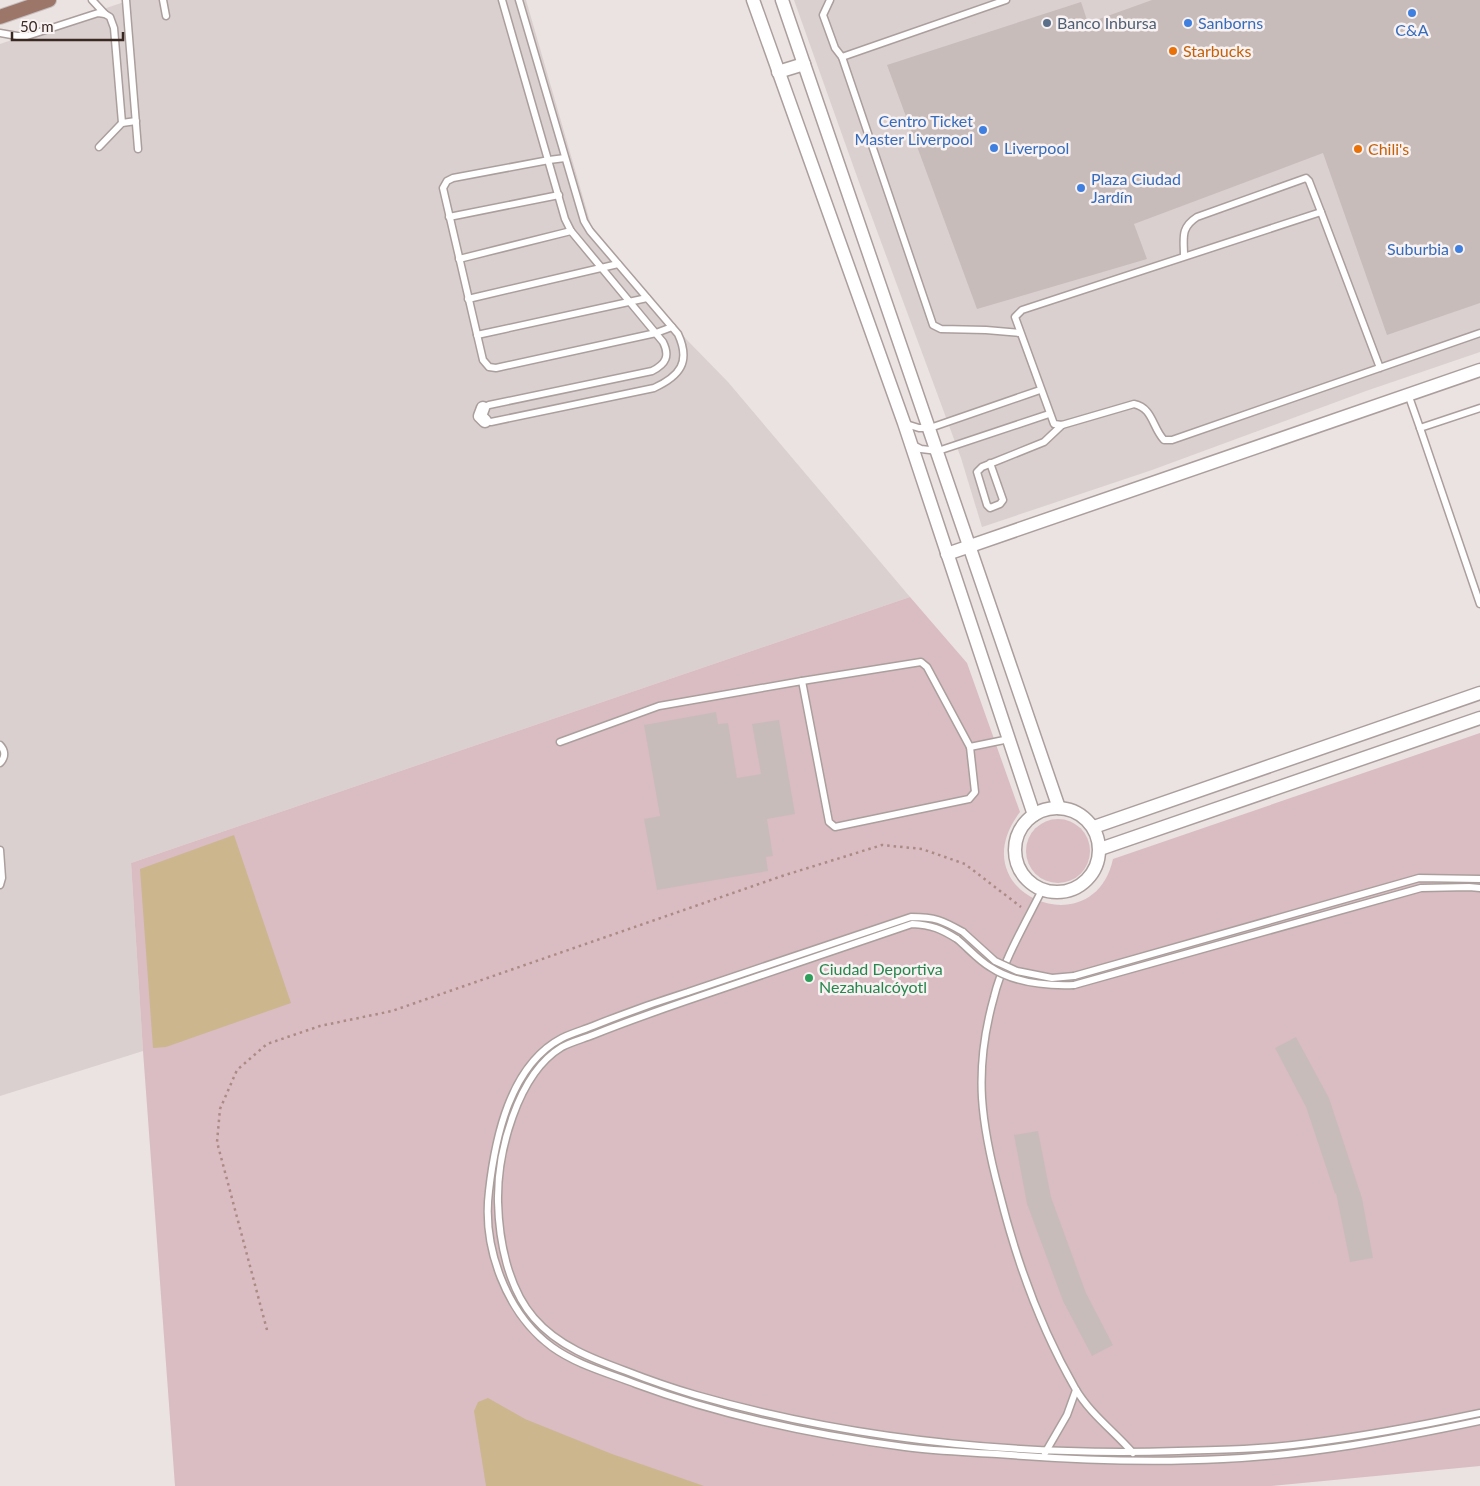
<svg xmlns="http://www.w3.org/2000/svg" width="1480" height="1486" font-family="Lato,sans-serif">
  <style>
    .built { fill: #dad0d0 }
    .green { fill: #dabcc3 }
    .water { fill: #ccb68e }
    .building { fill: #c8bcba }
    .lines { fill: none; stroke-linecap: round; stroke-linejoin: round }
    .service-casing { stroke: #ab9f9d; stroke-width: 9 }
    .minor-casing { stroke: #ab9f9d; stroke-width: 15 }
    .primary-casing { stroke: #c4bebd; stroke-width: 16 }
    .path { stroke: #ac8b85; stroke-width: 2.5; stroke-dasharray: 2.5 4; stroke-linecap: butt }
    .service { stroke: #fff; stroke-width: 6 }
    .minor { stroke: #fff; stroke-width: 12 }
    .primary { stroke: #9d766a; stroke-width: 14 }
    .service-bridge-casing { stroke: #ab9f9d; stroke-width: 9; stroke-linecap: butt }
    .service-bridge { stroke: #fff; stroke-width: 6 }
    .shop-dot { fill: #3f7fe0; stroke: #f8f2f2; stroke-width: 2 }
    .service-dot { fill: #5c6f8a; stroke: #f8f2f2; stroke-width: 2 }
    .food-dot { fill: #e8710a; stroke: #f8f2f2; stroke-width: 2 }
    .leisure-dot { fill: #2e9e5b; stroke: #f8f2f2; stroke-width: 2 }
    .labels { text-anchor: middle; stroke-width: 5; stroke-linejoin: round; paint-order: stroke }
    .service-label { font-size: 16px; fill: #4e5e75; stroke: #f8f2f2; text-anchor: start }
    .shop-label { font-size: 16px; fill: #366cbe; stroke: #f8f2f2; text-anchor: start }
    .food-label { font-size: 16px; fill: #c56008; stroke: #f8f2f2; text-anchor: start }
    .leisure-label { font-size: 16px; fill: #27864d; stroke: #f8f2f2; text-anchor: start }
  </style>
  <rect width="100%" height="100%" fill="#ebe2e2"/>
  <g class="built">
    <polygon points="130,0 526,0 591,225 687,340 728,382 910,597 131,863 143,1051 0,1096 0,44"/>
    <polygon points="794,0 1480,0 1480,352 1366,391 1152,470 982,527 961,458 860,185"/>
  </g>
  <g class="green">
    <path d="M910,597L967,663L1020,812C958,894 1094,948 1113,859L1480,733V1466L1271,1486H175L143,1051L131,863Z"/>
    <circle cx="1058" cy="851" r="32"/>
  </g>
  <g class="water">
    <polygon points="234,835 291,1003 166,1047 153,1048 140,869"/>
    <polygon points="488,1398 525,1419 612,1454 704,1486 486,1486 474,1411 478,1402"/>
  </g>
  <g class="building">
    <polygon points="1152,0 1480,0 1480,303 1387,335 1323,153 1134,224 1147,259 977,309 887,65 1081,2 1088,23"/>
    <polygon points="716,712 718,724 728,723 737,778 761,774 752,724 779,720 795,814 767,819 773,856 766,857 768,871 657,890 644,819 660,816 644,725"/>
    <polygon points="1296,1037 1329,1098 1362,1198 1373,1258 1350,1262 1336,1193 1335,1194 1306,1107 1275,1048"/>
    <polygon points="1038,1131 1051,1197 1086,1293 1113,1345 1092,1356 1063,1301 1027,1204 1014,1135"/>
  </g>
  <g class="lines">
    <g class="service-casing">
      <g id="service">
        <polyline points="92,0 105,14"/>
        <polyline points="126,0 138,149"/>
        <polyline points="163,0 166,16"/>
        <polyline points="830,0 823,15 835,48 842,57 933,325 941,329 986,330 1020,333"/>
        <polyline points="0,33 17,36 27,36 98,13 105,14 110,17 114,28 122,123"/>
        <polyline points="842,57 1006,0"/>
        <polyline points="99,147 122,123 136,121"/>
        <polyline points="565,158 549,160 453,178 447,181 443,188 483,360 489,367 496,368 656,333 672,327"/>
        <polyline points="449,217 559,195"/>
        <path d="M1184,256C1184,238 1180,228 1197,217L1306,178L1309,181L1321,212"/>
        <polyline points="459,259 571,231"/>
        <polyline points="468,299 618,264"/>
        <polyline points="477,335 647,298"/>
        <path d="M1380,368L1321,212L1022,310L1015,317L1054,424L1062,425L1134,404C1153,408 1152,427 1164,440H1172L1480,333"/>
        <polyline points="1408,394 1420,428"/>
        <path d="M483,408L489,405L652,371C666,364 670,356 663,342L571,231L565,219L502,0"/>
        <polyline points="1480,408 1420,428 1480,604"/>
        <path d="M485,421L491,422L654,388C680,376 691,362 678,334L590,231L584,221L519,0"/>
        <polyline points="906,424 919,428 930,428 1040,390"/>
        <polyline points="913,445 921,449 938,451 1049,414"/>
        <polyline points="990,463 1003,500 1000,504 990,508 987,505 977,472 982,467 1044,442 1062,425"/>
        <polyline points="802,681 921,662 927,667 970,747"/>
        <polyline points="560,742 659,706 802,681 829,822 835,827 969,799 975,792 970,747 1009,739"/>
        <path d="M0,745C5,750 6,757 0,763"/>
        <polyline points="0,850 2,878 0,885"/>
        <path d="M1042,890C1026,922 1002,963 994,997C985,1029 980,1064 982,1098C984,1129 991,1161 999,1191C1016,1260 1040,1327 1075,1388C1090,1414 1114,1431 1133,1453"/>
        <path d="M963,932C942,920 935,917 911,917C836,942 762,967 688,992C656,1002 625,1013 593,1026C583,1030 572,1033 562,1038C510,1065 495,1138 489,1191C482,1247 506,1313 552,1347C577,1365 608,1373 636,1384C722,1416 814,1435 905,1447C935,1451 966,1452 997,1454C1072,1460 1148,1463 1223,1459C1310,1455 1395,1439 1480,1421"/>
        <path d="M957,939C941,929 932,925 912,924C837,950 761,975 686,1001C654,1012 623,1023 593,1035C583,1039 571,1042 562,1047C517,1074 497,1153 498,1202C499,1241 508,1288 534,1318C558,1346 593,1359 626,1371C649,1380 672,1388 696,1395C853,1440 1015,1456 1178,1451C1222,1450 1266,1449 1309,1443C1367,1436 1423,1425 1480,1413"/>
        <polyline points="1074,976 1419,878 1480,879"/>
        <polyline points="1074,985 1421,888 1469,887 1480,888"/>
        <polyline points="1045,1453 1067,1415 1076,1390"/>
      </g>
    </g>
    <g class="minor-casing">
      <g id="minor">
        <polyline points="753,0 904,423 1034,815"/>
        <polyline points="782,0 1059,808"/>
        <polyline points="778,72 804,64"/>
        <polyline points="483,408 480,416 485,421"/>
        <polyline points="947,554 1480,370"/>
        <circle cx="1057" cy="850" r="42"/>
        <polyline points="1094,827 1480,693"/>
        <polyline points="1100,849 1480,718"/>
      </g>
    </g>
    <g class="primary-casing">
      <polyline id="primary" points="0,17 49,0"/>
    </g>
    <polyline class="path" points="267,1330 217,1142 220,1109 237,1070 267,1044 320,1026 392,1011 782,876 882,845 922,849 965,864 1021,907"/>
    <use href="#service" class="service"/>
    <use href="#minor" class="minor"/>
    <use href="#primary" class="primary"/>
    <g class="service-bridge-casing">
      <g id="service-bridge">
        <polyline points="963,932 995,961 1017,971 1052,978 1074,976"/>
        <path d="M957,939C968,948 978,960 990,967C1014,983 1046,986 1074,985"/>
      </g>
    </g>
    <use href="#service-bridge" class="service-bridge"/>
  </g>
  <g class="shop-dot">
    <circle cx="1412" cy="13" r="5"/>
    <circle cx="1188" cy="23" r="5"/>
    <circle cx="983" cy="130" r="5"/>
    <circle cx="994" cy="148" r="5"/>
    <circle cx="1081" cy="188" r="5"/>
    <circle cx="1459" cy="249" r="5"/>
  </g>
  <circle class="service-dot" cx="1047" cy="23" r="5"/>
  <g class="food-dot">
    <circle cx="1173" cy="51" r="5"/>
    <circle cx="1358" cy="149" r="5"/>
  </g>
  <circle class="leisure-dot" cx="809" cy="978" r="5"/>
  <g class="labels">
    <g class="service-label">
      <text x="1057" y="29">Banco Inbursa</text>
    </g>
    <g class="shop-label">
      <text x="1198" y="29">Sanborns</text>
      <text x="1412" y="36" text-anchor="middle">C&amp;A</text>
      <text x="973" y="127" text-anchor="end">Centro Ticket<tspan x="973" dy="18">Master Liverpool</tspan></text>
      <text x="1004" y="154">Liverpool</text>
      <text x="1091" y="185">Plaza Ciudad<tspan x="1091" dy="18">Jardín</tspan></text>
      <text x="1449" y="255" text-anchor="end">Suburbia</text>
    </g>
    <g class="food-label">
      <text x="1183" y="57">Starbucks</text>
      <text x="1368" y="155">Chili's</text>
    </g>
    <g class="leisure-label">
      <text x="819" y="975">Ciudad Deportiva<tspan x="819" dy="18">Nezahualcóyotl</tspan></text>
    </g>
  </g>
  <path d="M12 32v8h111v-8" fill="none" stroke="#3a2823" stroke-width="2.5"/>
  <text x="20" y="32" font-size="15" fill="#3a2823" stroke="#f8f2f2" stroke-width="4" paint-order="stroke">50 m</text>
</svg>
